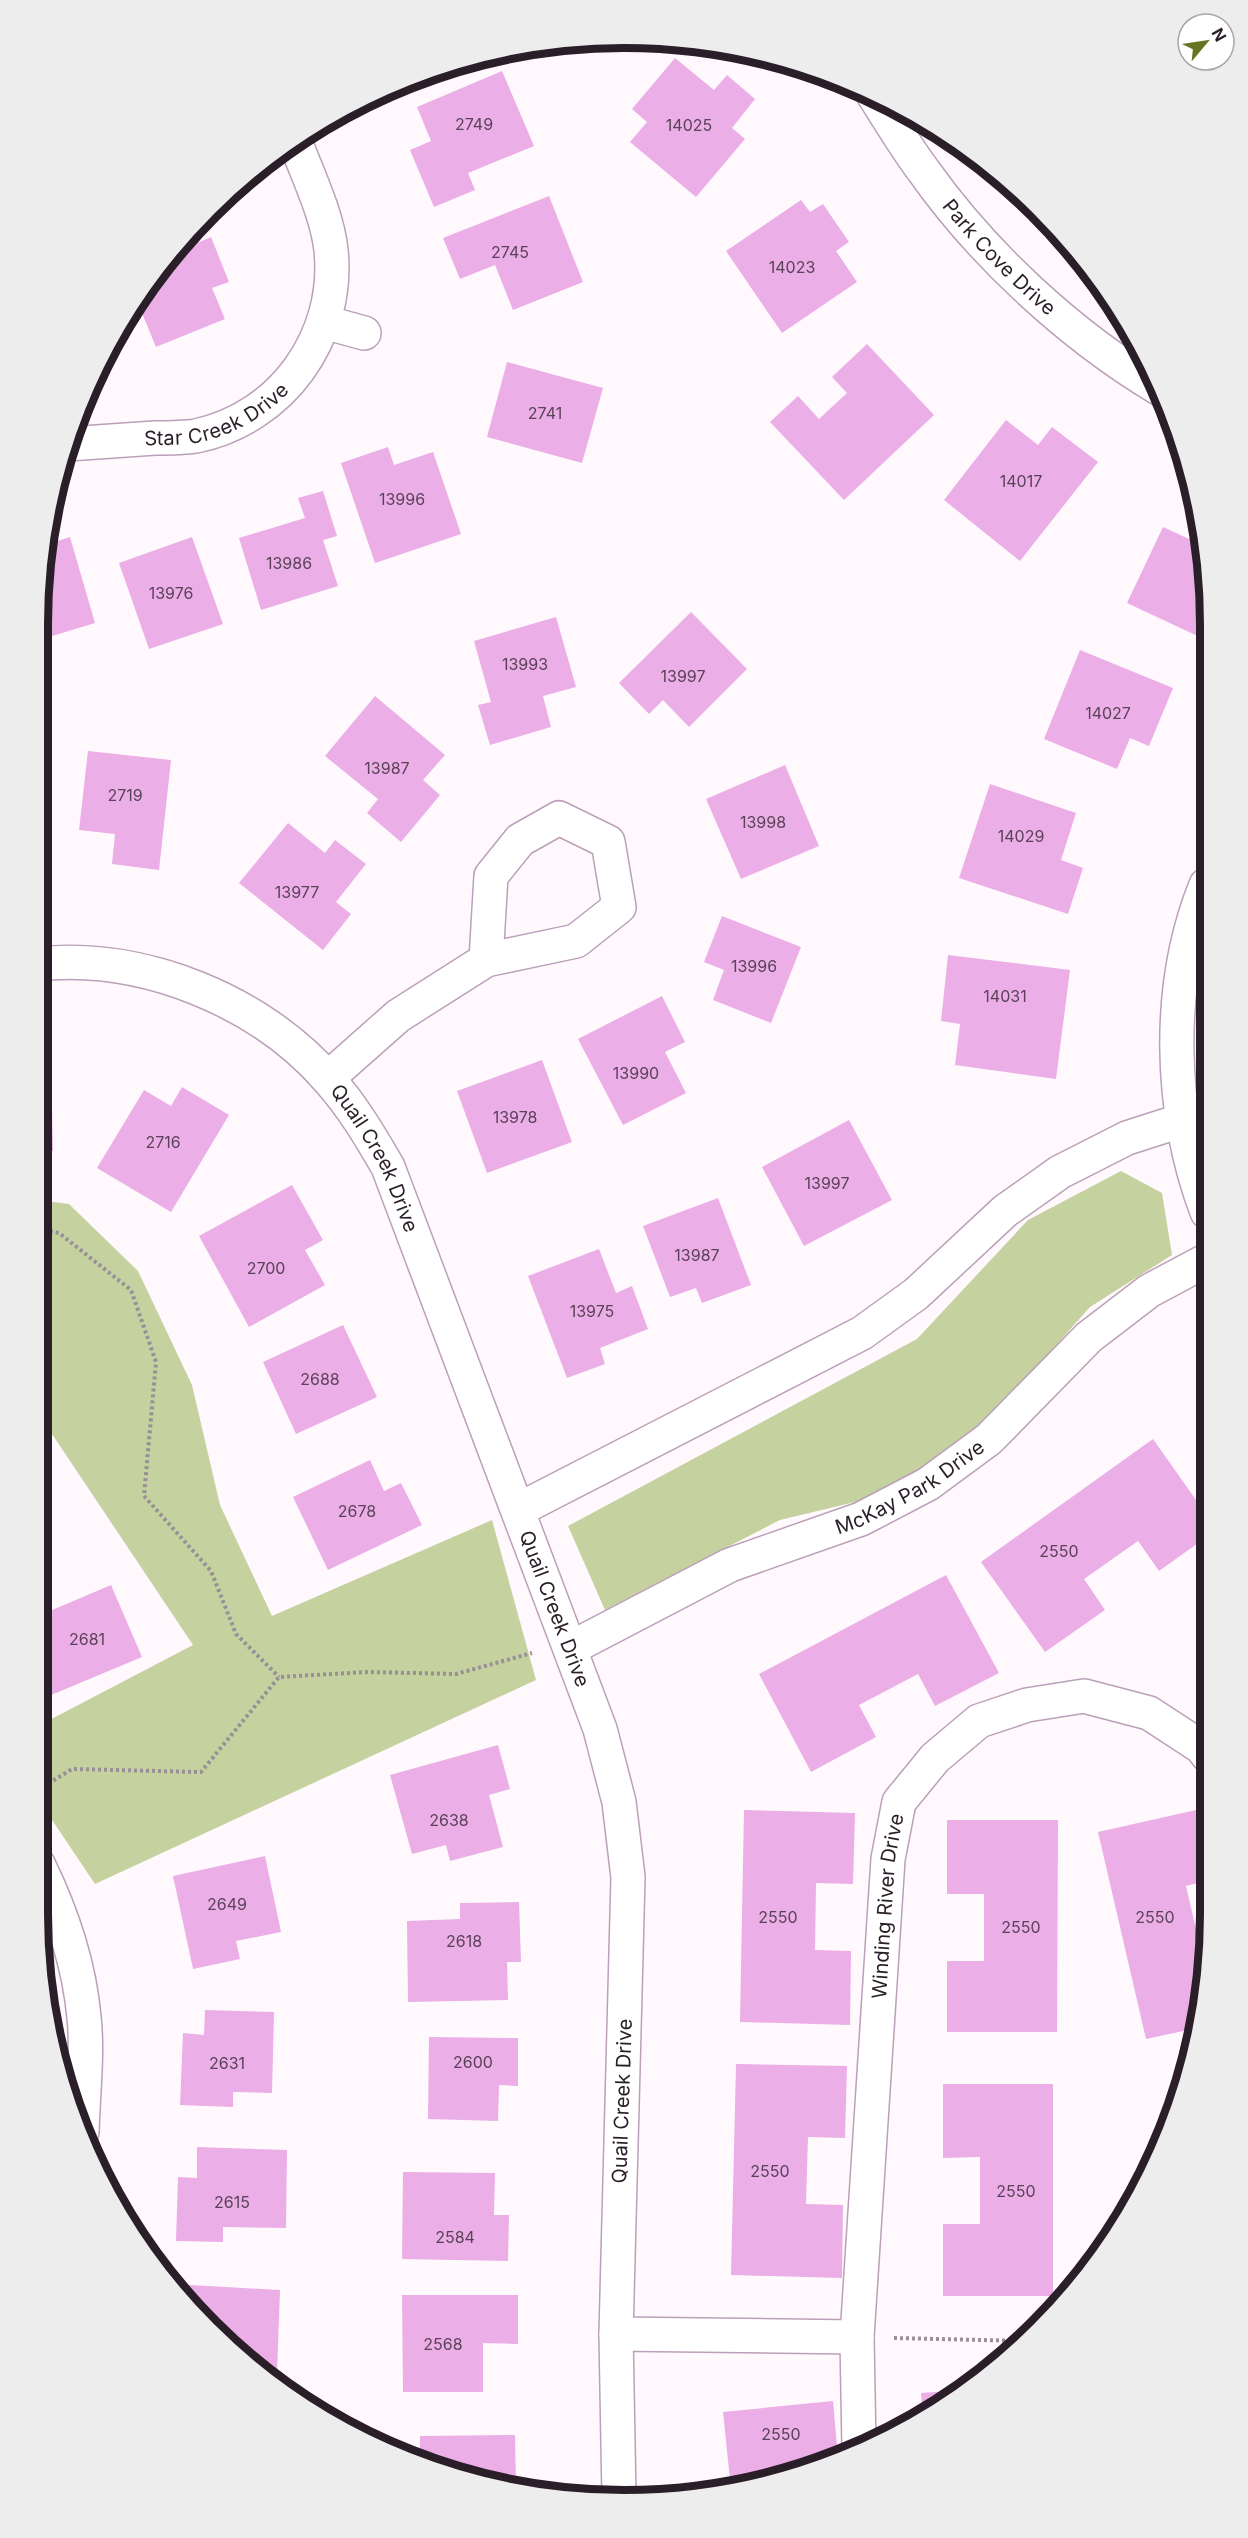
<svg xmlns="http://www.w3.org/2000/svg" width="1248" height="2538" font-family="Inter,sans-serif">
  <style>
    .green { fill: #c5d19f }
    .building { fill: #ebaee7 }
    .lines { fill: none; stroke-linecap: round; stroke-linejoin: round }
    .street-casing { stroke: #bba0b9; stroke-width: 36 }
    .path { stroke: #988f97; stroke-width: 4; stroke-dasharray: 3 3; stroke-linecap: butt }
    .street { stroke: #fff; stroke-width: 33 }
    .labels { text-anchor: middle; stroke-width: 5; stroke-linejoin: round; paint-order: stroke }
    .number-label { font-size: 16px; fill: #5a4358 }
    .street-label { font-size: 20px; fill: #2a1f29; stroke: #fff }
    .rim { fill: none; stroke: #2a1f29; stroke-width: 8 }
  </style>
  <rect width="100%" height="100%" fill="#fff9fe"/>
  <g class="green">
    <polygon points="1121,1171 1162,1193 1172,1255 1090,1307 980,1431 880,1496 780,1520 605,1610 568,1526 917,1339 1028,1220"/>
    <polygon points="38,1200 69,1204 138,1271 192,1385 220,1505 272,1616 492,1520 536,1680 95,1884 38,1799 38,1726 193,1645 44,1422 38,1408"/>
  </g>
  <g class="building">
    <polygon points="675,58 714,90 727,75 755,99 732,128 745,139 696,197 630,142 647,122 632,109"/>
    <polygon points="502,71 534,146 468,173 475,190 434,207 410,150 431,141 417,107"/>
    <polygon points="549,196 583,282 513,310 495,265 460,279 443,238"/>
    <polygon points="801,200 810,212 823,204 849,242 836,251 857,282 782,333 726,251"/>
    <polygon points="211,237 229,282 212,288 225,319 156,347 137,301 158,267 171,254"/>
    <polygon points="867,344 934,415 844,500 770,422 798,396 819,419 847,393 832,377"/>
    <polygon points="507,362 603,388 582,463 487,437"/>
    <polygon points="1006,420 1038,445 1052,427 1098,462 1020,561 944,500"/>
    <polygon points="388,447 394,465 433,452 461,534 375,563 341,463"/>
    <polygon points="323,491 337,536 323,540 338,586 261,610 239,538 305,518 298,498"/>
    <polygon points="1195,526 1201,529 1206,548 1206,640 1127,603 1163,527 1189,539"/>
    <polygon points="70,537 95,623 39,640 39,586 46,545"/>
    <polygon points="192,537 223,624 149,649 119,563"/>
    <polygon points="691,612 747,669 689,727 663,700 649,714 619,683"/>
    <polygon points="556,617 576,687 543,696 551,727 490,745 478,705 491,702 474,641"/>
    <polygon points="1080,650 1173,688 1149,746 1130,738 1117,769 1044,739"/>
    <polygon points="375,696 445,755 423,780 440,795 401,842 367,813 378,799 325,756"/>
    <polygon points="88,751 171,760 159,870 112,864 115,834 79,830"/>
    <polygon points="785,765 819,846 741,879 706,799"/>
    <polygon points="990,784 1076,813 1061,860 1083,868 1068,914 959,878"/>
    <polygon points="288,823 325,853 335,840 366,864 336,902 351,914 323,950 239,883"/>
    <polygon points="722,916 801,947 771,1023 713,1000 724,970 704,962"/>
    <polygon points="948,955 1070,970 1056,1079 955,1065 960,1024 941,1021"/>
    <polygon points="662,996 685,1042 665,1052 686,1093 623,1125 578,1039"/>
    <polygon points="542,1060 572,1142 487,1173 457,1091"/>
    <polygon points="38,1064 51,1064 53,1151 38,1152"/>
    <polygon points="182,1087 229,1115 171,1212 97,1168 144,1090 171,1106"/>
    <polygon points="849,1120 892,1200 804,1246 762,1167"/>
    <polygon points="292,1185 323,1240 305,1250 325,1285 249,1327 199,1236"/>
    <polygon points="718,1198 751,1285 702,1303 696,1288 670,1297 643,1226"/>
    <polygon points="599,1249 616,1293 632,1286 648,1329 600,1348 605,1364 567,1378 528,1276"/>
    <polygon points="343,1325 377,1397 296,1434 263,1362"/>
    <polygon points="1153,1439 1208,1517 1208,1536 1159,1571 1138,1541 1084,1579 1105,1610 1045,1652 981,1562"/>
    <polygon points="370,1460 384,1491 401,1483 422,1525 328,1570 293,1497"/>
    <polygon points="946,1575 999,1673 935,1706 918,1674 859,1705 876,1737 811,1772 759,1674"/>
    <polygon points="111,1585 142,1657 44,1698 38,1683 38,1643 40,1642 38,1616"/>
    <polygon points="498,1745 510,1789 489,1795 503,1847 450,1861 446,1845 412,1854 390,1775"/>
    <polygon points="1205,1808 1209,1825 1209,1880 1186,1886 1201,1951 1209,1949 1197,2028 1146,2039 1098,1832"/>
    <polygon points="744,1810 855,1813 853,1884 816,1883 815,1950 851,1951 850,2025 740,2022"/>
    <polygon points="947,1820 1058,1820 1057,2032 947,2032 947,1961 984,1961 984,1894 947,1894"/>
    <polygon points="265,1856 281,1932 236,1941 240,1959 193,1969 173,1876"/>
    <polygon points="519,1902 521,1962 507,1962 508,2000 408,2002 407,1921 460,1919 460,1903"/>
    <polygon points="205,2010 274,2012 272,2093 233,2092 233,2107 180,2105 183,2033 204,2035"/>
    <polygon points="429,2037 518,2038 518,2086 499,2085 498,2121 428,2119"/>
    <polygon points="736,2064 847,2066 845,2138 808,2137 806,2204 843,2205 842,2278 731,2275"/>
    <polygon points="943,2084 1053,2084 1053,2296 943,2296 943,2224 980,2224 980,2157 943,2158"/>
    <polygon points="197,2147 287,2150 286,2228 223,2227 223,2242 176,2241 178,2177 197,2178"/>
    <polygon points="403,2172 495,2173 494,2215 509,2215 508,2261 402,2259"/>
    <polygon points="173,2284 280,2290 277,2373 262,2373 237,2355"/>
    <polygon points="402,2295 518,2295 518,2344 483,2343 483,2392 403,2392"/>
    <polygon points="964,2390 928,2412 923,2416 921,2393"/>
    <polygon points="833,2401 838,2457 776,2480 731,2489 723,2412"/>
    <polygon points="515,2435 516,2490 420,2462 420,2436"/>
  </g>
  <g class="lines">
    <g class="street-casing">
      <g id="street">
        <path id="s1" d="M873,94C889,119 905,146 923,170C983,255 1071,336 1160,389"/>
        <polyline points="324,322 364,333"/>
        <path id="s2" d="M68,444C97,442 126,440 155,438C168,438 183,438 196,436C282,418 340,337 331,250C327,214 308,176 295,141"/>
        <path d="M1206,885C1165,986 1169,1111 1207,1212"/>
        <path id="s3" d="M38,964C143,953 261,1001 329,1080C353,1107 370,1136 388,1167L600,1729L619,1802L628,1877L616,2334L619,2498"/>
        <polyline points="328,1078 398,1016 486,960 576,941 619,907 608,842 559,818 520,840 491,876 486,960"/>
        <polyline points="518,1510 862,1333 916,1294 1005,1211 1060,1172 1127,1138 1183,1120"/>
        <path id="s4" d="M571,1648L730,1565L861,1519L928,1484L989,1439L1089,1337L1149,1291L1207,1260"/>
        <path d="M38,1864C62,1913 79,1962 84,2017C88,2054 83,2095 82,2132"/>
        <polyline points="616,2334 857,2337"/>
        <path id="s5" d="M859,2449L857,2337L888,1859L899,1802L935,1758L979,1721L1027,1705L1084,1696L1149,1713L1201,1747L1209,1757"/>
      </g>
    </g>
    <g class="path">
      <polyline points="38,1229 59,1233 131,1290 156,1362 144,1496 211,1571 236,1634 279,1677"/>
      <polyline points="38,1790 72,1769 201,1772 279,1677 368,1672 456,1674 532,1653"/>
      <polyline points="894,2338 1025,2341"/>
    </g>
    <use href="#street" class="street"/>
  </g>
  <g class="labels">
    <g class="number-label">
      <text x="474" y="130">2749</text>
      <text x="689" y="131">14025</text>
      <text x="510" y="258">2745</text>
      <text x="792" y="273">14023</text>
      <text x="545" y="419">2741</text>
      <text x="1021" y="487">14017</text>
      <text x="402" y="505">13996</text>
      <text x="289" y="569">13986</text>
      <text x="171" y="599">13976</text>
      <text x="525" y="670">13993</text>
      <text x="683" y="682">13997</text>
      <text x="1108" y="719">14027</text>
      <text x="387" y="774">13987</text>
      <text x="125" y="801">2719</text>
      <text x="763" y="828">13998</text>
      <text x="1021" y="842">14029</text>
      <text x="297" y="898">13977</text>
      <text x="754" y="972">13996</text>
      <text x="1005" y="1002">14031</text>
      <text x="636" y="1079">13990</text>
      <text x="515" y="1123">13978</text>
      <text x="163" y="1148">2716</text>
      <text x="827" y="1189">13997</text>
      <text x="697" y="1261">13987</text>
      <text x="266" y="1274">2700</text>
      <text x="592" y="1317">13975</text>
      <text x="320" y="1385">2688</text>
      <text x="357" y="1517">2678</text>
      <text x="1059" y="1557">2550</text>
      <text x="87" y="1645">2681</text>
      <text x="449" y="1826">2638</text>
      <text x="227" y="1910">2649</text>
      <text x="778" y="1923">2550</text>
      <text x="1155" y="1923">2550</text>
      <text x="1021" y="1933">2550</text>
      <text x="464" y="1947">2618</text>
      <text x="473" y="2068">2600</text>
      <text x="227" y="2069">2631</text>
      <text x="770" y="2177">2550</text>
      <text x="1016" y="2197">2550</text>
      <text x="232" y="2208">2615</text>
      <text x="455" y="2243">2584</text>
      <text x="443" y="2350">2568</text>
      <text x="781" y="2440">2550</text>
    </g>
    <g class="street-label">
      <text dy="7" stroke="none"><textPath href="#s1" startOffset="207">Park Cove Drive</textPath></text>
      <text dy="7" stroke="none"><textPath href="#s2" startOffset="154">Star Creek Drive</textPath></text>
      <text dy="7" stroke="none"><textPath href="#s3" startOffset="416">Quail Creek Drive</textPath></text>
      <text dy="7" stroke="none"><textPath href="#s4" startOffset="376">McKay Park Drive</textPath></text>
      <text dy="7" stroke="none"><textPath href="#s3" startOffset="902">Quail Creek Drive</textPath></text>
      <text dy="7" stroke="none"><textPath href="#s5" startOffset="544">Winding River Drive</textPath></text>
      <text transform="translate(622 2101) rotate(-88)" y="7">Quail Creek Drive</text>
    </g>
  </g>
  <path d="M0 0H1248V2538H0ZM624 48H624A576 576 0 0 1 1200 624V1914A576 576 0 0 1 624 2490H624A576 576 0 0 1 48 1914V624A576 576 0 0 1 624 48Z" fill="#eeedee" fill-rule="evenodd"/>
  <path class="rim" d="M624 48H624A576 576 0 0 1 1200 624V1914A576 576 0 0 1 624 2490H624A576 576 0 0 1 48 1914V624A576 576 0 0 1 624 48Z"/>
  <g transform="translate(1206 42) rotate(61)"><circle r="28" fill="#ffffff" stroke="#aaa5a9" stroke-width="1.5"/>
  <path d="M0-4.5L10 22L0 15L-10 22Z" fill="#667522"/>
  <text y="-9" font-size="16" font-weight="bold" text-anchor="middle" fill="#2a1f29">N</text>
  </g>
</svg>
